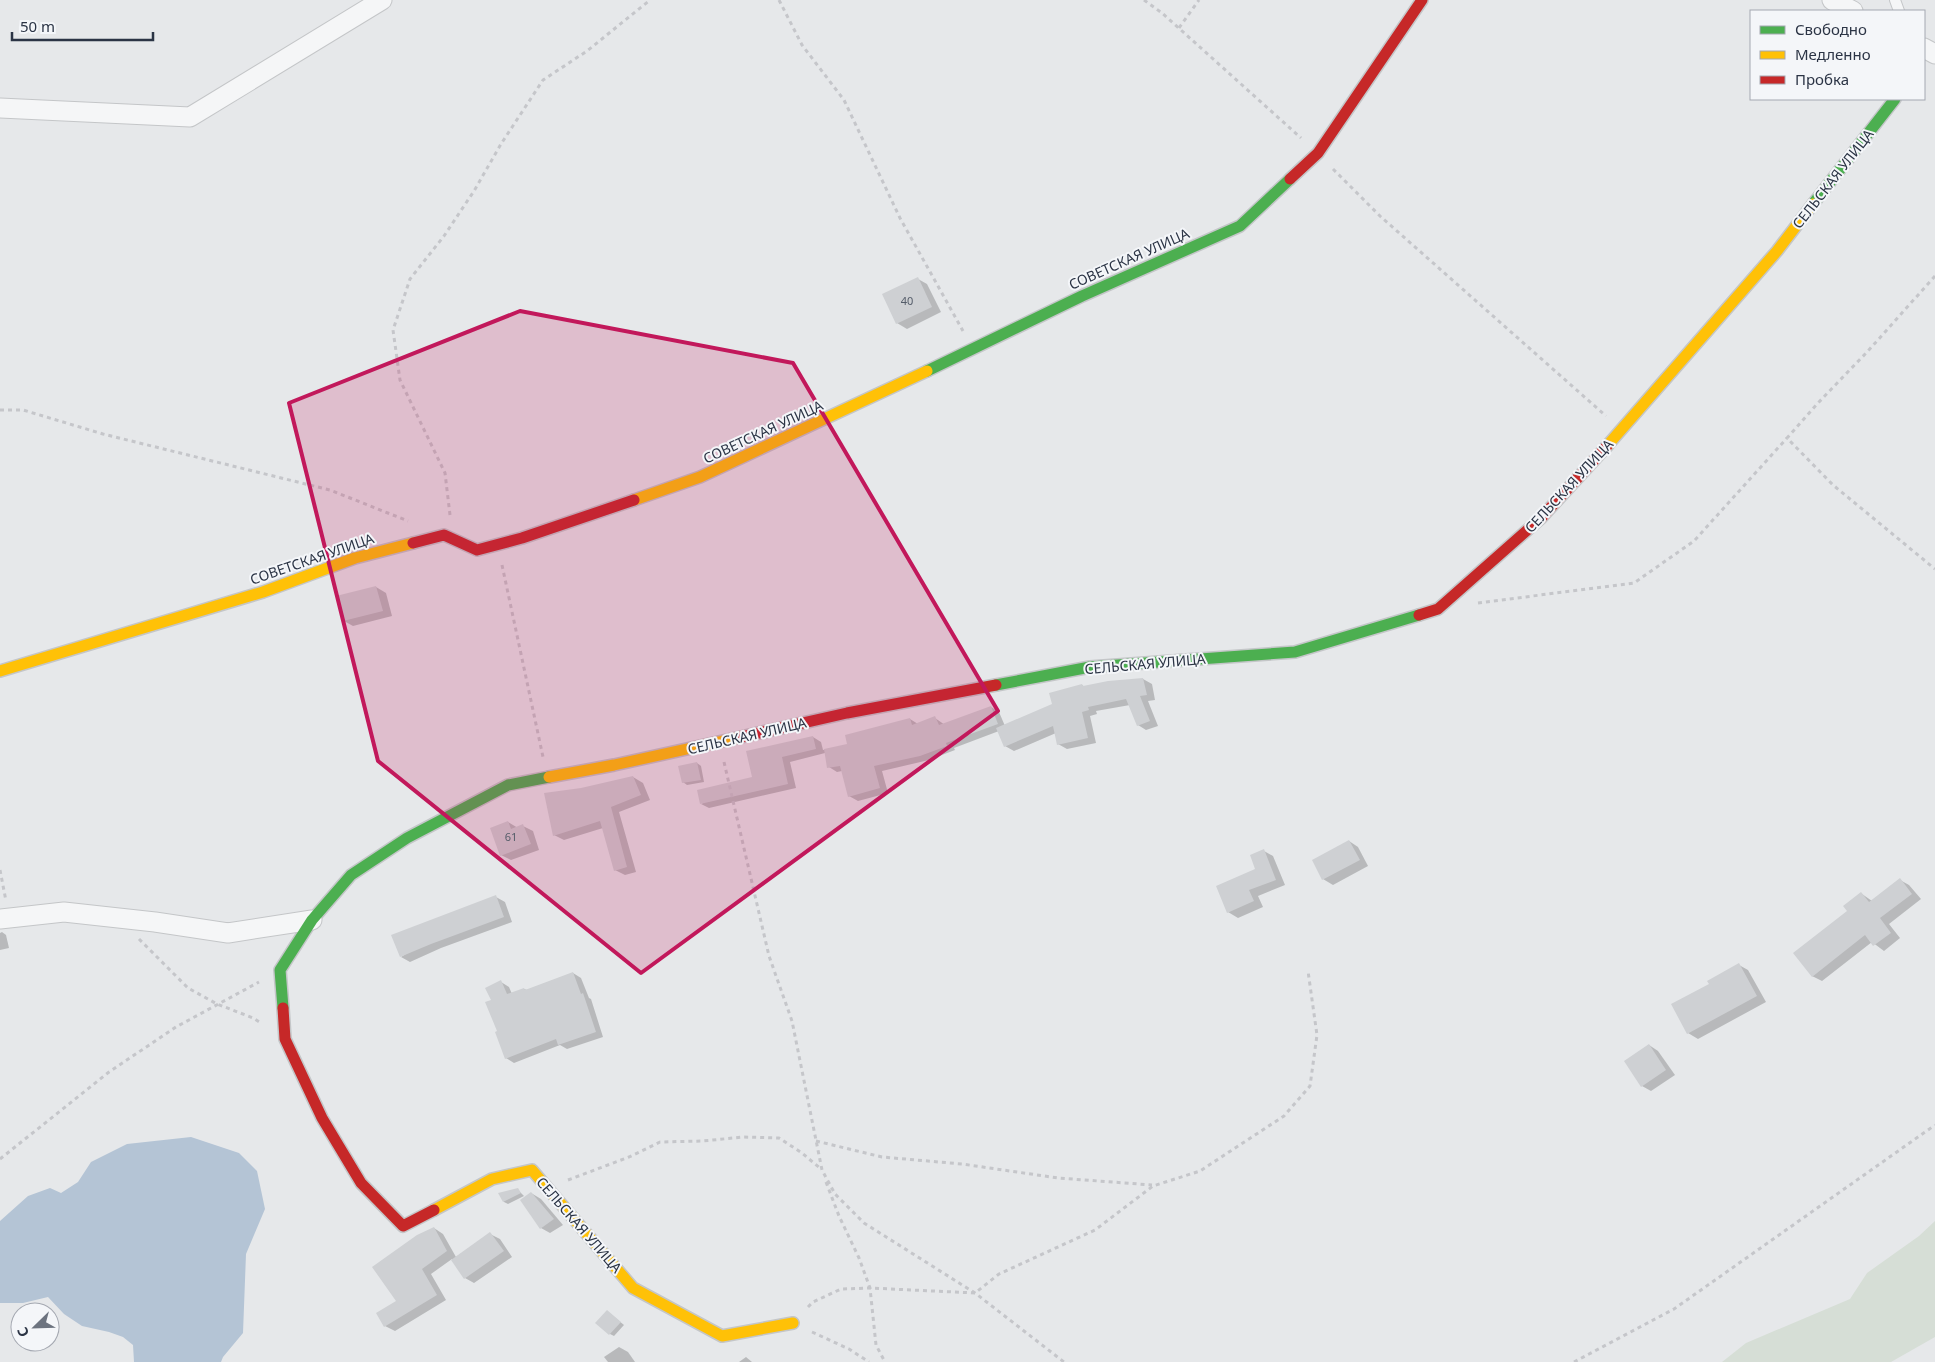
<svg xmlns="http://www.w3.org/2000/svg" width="1935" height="1362" font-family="'Noto Sans',sans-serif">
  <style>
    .green { fill: #d6ded6 }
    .water { fill: #b4c4d5 }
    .shadow { fill: #0003 }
    .building { fill: #ced0d3 }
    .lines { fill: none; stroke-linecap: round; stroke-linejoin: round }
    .lane-casing { stroke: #c4c6c8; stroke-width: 12 }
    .street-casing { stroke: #c4c6c8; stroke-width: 21 }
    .fast-casing { stroke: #c4c6c8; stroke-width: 14 }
    .slow-casing { stroke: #c4c6c8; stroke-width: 14 }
    .jam-casing { stroke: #c4c6c8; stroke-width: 14 }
    .path { stroke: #c5c6ca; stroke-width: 3; stroke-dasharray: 4 4; stroke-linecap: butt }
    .lane { stroke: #f5f6f7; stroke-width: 10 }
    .street { stroke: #f5f6f7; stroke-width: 19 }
    .fast { stroke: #4caf50; stroke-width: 11 }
    .slow { stroke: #ffc107; stroke-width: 11 }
    .jam { stroke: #c62828; stroke-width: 11 }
    .marked { fill: #c2185b; fill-opacity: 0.2; stroke: #c2185b; stroke-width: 4; stroke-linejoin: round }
    .labels { text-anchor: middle; stroke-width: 4; stroke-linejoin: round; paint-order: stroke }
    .number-label { font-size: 11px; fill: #545c69 }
    .street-label { font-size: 14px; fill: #2b3445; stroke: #f4f6f9 }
  </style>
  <rect width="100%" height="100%" fill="#e6e8ea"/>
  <polygon class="green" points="1935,1221 1935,1337 1891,1362 1722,1362 1746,1343 1850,1299 1867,1273 1919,1236"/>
  <polygon class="water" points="191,1137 239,1153 257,1171 265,1209 246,1254 243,1333 223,1357 221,1362 134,1362 133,1345 123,1337 109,1332 82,1326 64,1314 48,1297 23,1303 0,1303 0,1221 28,1196 50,1188 61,1193 78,1182 91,1162 127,1144"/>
  <g class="shadow">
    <polygon points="918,279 927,284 941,312 907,329 897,323"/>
    <polygon points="376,587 386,593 392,616 353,626 344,621"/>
    <polygon points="1143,679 1152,684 1155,700 1148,701 1158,726 1146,730 1138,725 1130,705 1096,711 1097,714 1090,716 1096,743 1067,749 1058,744 1056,733 1014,751 1005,746 999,731 954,748 955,750 929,760 882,771 888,793 858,801 849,796 842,771 837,772 829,767 825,753 790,762 796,788 709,808 701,804 753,778 747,752 813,737 821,742 823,750 849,745 910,719 918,724 935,718 945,725 991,707 999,712 1005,726 1053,705 1082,685 1085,687"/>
    <polygon points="697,763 701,766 704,782 687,785 683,782"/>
    <polygon points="633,777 643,783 650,800 619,812 636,872 625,875 615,870 603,828 564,840 554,835 581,789"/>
    <polygon points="508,822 518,828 523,826 533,831 539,850 511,860 501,855"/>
    <polygon points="1349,841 1358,847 1368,866 1333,885 1323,879"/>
    <polygon points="1264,851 1273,856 1285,885 1258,896 1263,907 1238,918 1228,912 1257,870"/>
    <polygon points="1900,880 1909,885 1921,899 1889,924 1900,938 1884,951 1872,942 1822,981 1812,976 1848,911 1862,894 1872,901"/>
    <polygon points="496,897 505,902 512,922 441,948 410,962 401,957"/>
    <polygon points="2,932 6,935 9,948 0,950 0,933"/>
    <polygon points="1739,965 1748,970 1766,1002 1698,1039 1688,1033 1673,1004 1710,985"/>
    <polygon points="573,973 581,978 589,998 591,999 603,1037 567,1049 560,1045 514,1063 506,1058 492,1000 501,982 509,987 512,994 524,989 527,990"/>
    <polygon points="1649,1045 1658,1051 1675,1075 1651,1091 1642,1086"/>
    <polygon points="518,1190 524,1196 508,1204 504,1202 500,1194"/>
    <polygon points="531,1193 541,1199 563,1225 550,1233 541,1228"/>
    <polygon points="434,1228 443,1234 456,1257 490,1234 500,1239 512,1257 474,1283 465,1278 452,1259 431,1274 446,1300 395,1331 385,1326"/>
    <polygon points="607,1311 624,1325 614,1336 610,1334"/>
    <polygon points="619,1347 628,1352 635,1362 608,1362 604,1357"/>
    <polygon points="746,1357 752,1362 739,1362"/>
  </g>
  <g class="building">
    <polygon points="918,277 932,307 896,324 882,294"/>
    <polygon points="376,586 383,611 343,621 336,596"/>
    <polygon points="1143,678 1147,695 1140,696 1150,721 1137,726 1126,699 1088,707 1089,710 1082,712 1088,738 1057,745 1053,726 1004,747 996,728 1052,704 1049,693 1082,684 1083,686 1108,681"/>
    <polygon points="991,706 998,724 946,743 947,746 920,756 874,766 880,788 848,797 840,766 827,768 824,749 847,744 845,735 910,718 912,725 935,716 939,725"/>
    <polygon points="813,736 816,749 782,757 788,784 700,804 697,790 752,777 746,751"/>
    <polygon points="697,762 701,780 682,783 678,766"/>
    <polygon points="633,776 641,795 611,807 627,867 614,871 600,821 553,836 544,793 581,788"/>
    <polygon points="508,821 511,829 523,824 531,844 500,856 490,828"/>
    <polygon points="1349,840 1360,860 1322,880 1312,860"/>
    <polygon points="1264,849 1276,880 1249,890 1254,901 1227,913 1216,886 1255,869 1250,855"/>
    <polygon points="1900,878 1912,894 1880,918 1891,933 1873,946 1865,935 1812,977 1793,953 1847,911 1843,906 1861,892 1869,902"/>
    <polygon points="496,895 504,917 431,944 400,957 391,935"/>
    <polygon points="1739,963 1757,996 1687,1034 1671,1004 1709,984 1707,981"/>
    <polygon points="573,972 581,994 583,993 596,1032 558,1045 556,1039 505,1059 495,1032 497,1031 485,1002 491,1000 485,988 501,980 507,994 524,988 525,990"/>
    <polygon points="1649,1044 1666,1070 1641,1087 1624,1061"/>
    <polygon points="518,1188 521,1193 503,1202 498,1193"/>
    <polygon points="531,1192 554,1219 540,1229 520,1200"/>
    <polygon points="434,1227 447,1251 422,1269 437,1295 384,1327 376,1313 396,1301 372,1267 417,1235"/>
    <polygon points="490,1232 504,1251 464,1279 451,1260"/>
    <polygon points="607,1310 621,1322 609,1335 595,1323"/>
  </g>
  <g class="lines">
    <g class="lane-casing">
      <polyline id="lane" points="1895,0 1899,11"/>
    </g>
    <g class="street-casing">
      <g id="street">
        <polyline points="1832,0 1853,11"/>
        <polyline points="1924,48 1935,54"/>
        <polyline points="0,108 190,117 382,0"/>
        <polyline points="0,919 64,912 155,922 228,933 312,920"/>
      </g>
    </g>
    <g class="fast-casing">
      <g id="fast">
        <polyline points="1813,204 1895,99"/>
        <polyline points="927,371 1082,296 1240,226 1290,179"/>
        <polyline points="996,685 1090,667 1295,652 1419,615"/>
        <polyline points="283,1008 280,970 312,920 351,875 407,838 508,785 549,777"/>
      </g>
    </g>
    <g class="slow-casing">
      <g id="slow">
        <polyline points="1607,446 1777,251 1813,204"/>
        <polyline points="634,500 700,477 927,371"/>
        <polyline points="0,671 263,592 355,558 413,543"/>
        <polyline points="549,777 614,765 741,737"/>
        <polyline points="434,1210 492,1179 532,1170 633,1288 722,1336 793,1323"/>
      </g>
    </g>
    <g class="jam-casing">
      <g id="jam">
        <polyline points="1290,179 1318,153 1422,0"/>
        <polyline points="413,543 444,535 477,550 522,538 634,500"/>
        <polyline points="1419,615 1438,609 1541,518 1607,446"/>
        <polyline points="741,737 847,713 996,685"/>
        <polyline points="283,1008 285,1039 322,1118 361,1183 403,1226 434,1210"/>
      </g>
    </g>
    <g class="path">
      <polyline points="779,0 802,45 844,100 900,218 963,331"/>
      <polyline points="1144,0 1162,13 1301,138"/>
      <polyline points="1179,28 1199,0"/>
      <polyline points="1333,169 1380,216 1606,416"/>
      <polyline points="1935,276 1868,351 1817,404 1787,438 1833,485 1935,569"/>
      <polyline points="0,410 23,410 103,434 330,490 408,521"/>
      <polyline points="450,515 445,473 400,380 393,330 410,279 444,236 474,191 501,144 543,80 587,51 650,0"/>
      <polyline points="502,565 543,757"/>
      <polyline points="1478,603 1634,583 1694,541 1787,438"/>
      <polyline points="724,762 769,956 792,1021 822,1170 835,1194 864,1223 975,1293 1064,1362"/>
      <polyline points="0,870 6,901"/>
      <polyline points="139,939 188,988 217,1004 253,1018 261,1023"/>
      <polyline points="816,1141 882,1157 962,1164 1058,1178 1152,1185"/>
      <polyline points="0,1159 109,1072 176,1027 259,982"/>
      <polyline points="568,1180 629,1157 660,1142 703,1141 743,1137 779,1138 802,1153 821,1169"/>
      <polyline points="826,1182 839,1216 859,1258 870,1288 876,1345 885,1362"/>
      <polyline points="808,1307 813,1302 841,1289 870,1288 975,1293 999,1274 1095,1230 1153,1186 1200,1171 1284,1116 1310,1086 1317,1035 1308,971"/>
      <polyline points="812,1332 849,1349 869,1362"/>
      <polyline points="1574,1362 1674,1309 1935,1125"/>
    </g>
    <use href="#lane" class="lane"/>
    <use href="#street" class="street"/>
    <use href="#fast" class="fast"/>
    <use href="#slow" class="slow"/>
    <use href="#jam" class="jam"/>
  </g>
  <path class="marked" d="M520,311L793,363L998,711L641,973L378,761L289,403Z"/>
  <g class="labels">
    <g class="number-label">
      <text x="907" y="305">40</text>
      <text x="511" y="841">61</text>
    </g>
    <g class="street-label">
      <text transform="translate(1833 179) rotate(-52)" y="5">СЕЛЬСКАЯ УЛИЦА</text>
      <text transform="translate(1129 259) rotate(-24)" y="5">СОВЕТСКАЯ УЛИЦА</text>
      <text transform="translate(763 432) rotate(-25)" y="5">СОВЕТСКАЯ УЛИЦА</text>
      <text transform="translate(1569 486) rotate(-47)" y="5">СЕЛЬСКАЯ УЛИЦА</text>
      <text transform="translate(312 559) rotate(-19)" y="5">СОВЕТСКАЯ УЛИЦА</text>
      <text transform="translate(1145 664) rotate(-5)" y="5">СЕЛЬСКАЯ УЛИЦА</text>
      <text transform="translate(747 736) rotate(-13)" y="5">СЕЛЬСКАЯ УЛИЦА</text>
      <text transform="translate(579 1225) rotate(49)" y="5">СЕЛЬСКАЯ УЛИЦА</text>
    </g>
  </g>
  <rect x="1750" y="10" width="175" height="90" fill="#f4f6f9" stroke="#a4a8b1"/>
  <rect x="1760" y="26" width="25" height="8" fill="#4caf50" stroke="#a4a8b1"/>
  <text x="1795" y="35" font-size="15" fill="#2b3445">Свободно</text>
  <rect x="1760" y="51" width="25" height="8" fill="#ffc107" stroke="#a4a8b1"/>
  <text x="1795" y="60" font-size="15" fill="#2b3445">Медленно</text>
  <rect x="1760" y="76" width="25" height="8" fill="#c62828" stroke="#a4a8b1"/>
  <text x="1795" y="85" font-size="15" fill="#2b3445">Пробка</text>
  <g transform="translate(35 1327) rotate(247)"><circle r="24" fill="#f4f6f9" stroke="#a4a8b1"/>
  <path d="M0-4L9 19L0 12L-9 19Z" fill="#6c737f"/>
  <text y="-8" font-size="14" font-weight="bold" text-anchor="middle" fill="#2b3445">С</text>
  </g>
  <path d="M12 32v8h141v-8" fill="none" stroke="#2b3445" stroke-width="2.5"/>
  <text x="20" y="32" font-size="15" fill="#2b3445" stroke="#f4f6f9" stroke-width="4" paint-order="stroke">50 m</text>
</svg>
